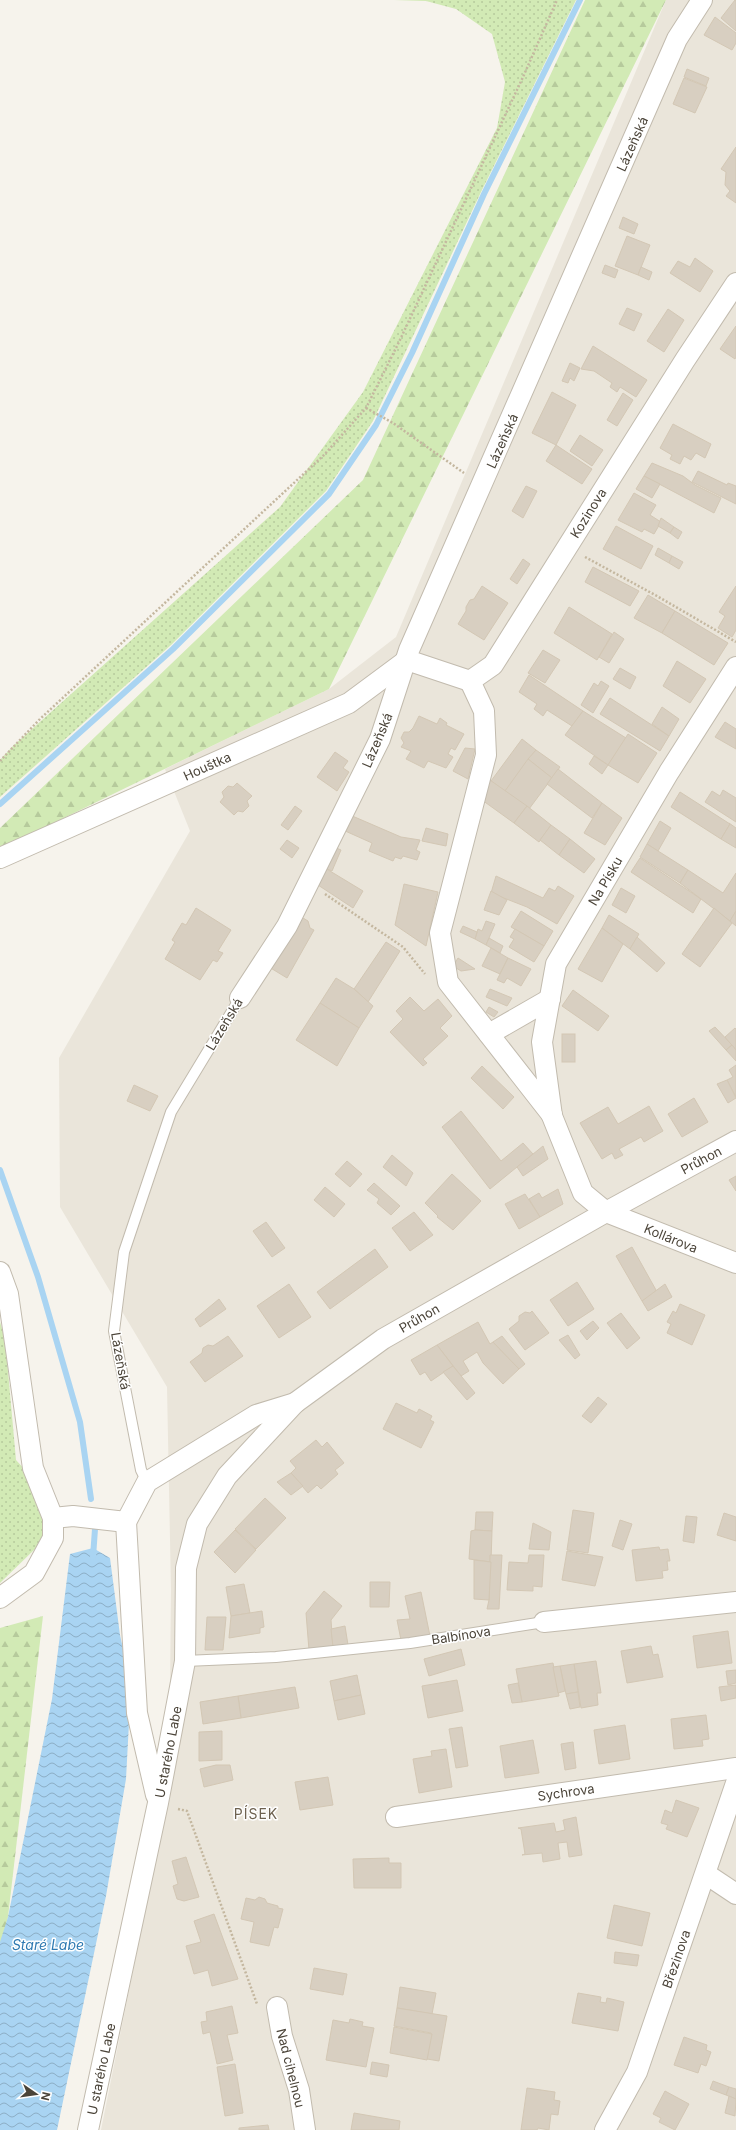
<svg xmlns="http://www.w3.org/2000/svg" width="736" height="2130" font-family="Inter,sans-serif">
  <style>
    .residential { fill: #eae5da }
    .green { fill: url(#green-dots) }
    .forest { fill: url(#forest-firs) }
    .water { fill: url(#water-waves) }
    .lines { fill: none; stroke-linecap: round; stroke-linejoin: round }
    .stream { stroke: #a9d4f2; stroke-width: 6 }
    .building { fill: #d8cfc1; stroke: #d3c7b4 }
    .lane-casing { stroke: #c2bbae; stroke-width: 12 }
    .street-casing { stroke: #c2bbae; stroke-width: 22 }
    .path { stroke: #c4b79f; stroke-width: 2.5; stroke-dasharray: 2 2; stroke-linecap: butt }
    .lane { stroke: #fff; stroke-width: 10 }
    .street { stroke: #fff; stroke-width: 20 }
    .labels { text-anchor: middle; stroke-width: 3; stroke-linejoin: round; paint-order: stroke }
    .street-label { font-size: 13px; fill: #4b4439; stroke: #fff }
    .neighbourhood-label { font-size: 14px; letter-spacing: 1px; fill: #6e6250; stroke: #fff }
    .water-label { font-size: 14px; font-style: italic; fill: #2e7ab2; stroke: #fff }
  </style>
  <defs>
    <pattern id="green-dots" width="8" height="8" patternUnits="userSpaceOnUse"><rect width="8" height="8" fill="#d2eab5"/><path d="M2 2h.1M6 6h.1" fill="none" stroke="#b6ca9c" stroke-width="1.8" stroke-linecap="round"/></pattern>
    <pattern id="forest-firs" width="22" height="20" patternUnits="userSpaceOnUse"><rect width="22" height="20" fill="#d2eab5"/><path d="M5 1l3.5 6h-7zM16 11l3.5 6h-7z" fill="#b6ca9c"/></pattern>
    <pattern id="water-waves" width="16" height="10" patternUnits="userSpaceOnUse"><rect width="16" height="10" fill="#a9d4f2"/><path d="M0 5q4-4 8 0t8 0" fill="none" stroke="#8caec5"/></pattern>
  </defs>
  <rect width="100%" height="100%" fill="#f6f3ec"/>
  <polygon class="residential" points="666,0 736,0 736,2130 101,2130 169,1791 171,1590 167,1387 60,1207 59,1058 190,831 165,769 329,689 396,637"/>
  <g class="green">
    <polygon points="394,0 576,0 481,192 373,421 326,491 171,645 0,797 0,760 13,746 280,507 363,392 497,128 505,82 492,34 456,9 426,1"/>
    <polygon points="0,1322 5,1338 16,1460 68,1517 0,1583"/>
  </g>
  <g class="forest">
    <polygon points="585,0 666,0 329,689 0,849 0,828 363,480"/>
    <polygon points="43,1616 8,1917 0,1948 0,1628"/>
  </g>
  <polygon class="water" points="93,1548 110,1558 120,1635 131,1685 126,1779 106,1896 57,2130 0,2130 0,1942 8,1917 52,1699 70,1554"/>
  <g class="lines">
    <g class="stream">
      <polyline points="0,804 173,649 329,494 376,425 412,353 484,194 580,0"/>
      <polyline points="0,1170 38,1277 80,1422 91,1499"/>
      <polyline points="93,1557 95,1529"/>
    </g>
  </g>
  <g class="building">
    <polygon points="735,0 736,0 736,31 721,18"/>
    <polygon points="715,17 736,33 736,43 732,50 704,35"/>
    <polygon points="687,69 709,78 706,86 684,77"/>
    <polygon points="684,78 707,87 695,113 673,104"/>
    <polygon points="736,147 736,203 726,196 730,191 725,185 726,172 721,169"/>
    <polygon points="623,217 638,224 634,234 619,228"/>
    <polygon points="627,236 650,245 638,275 615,266"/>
    <polygon points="695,258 713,271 700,292 670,273 678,261 690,267"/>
    <polygon points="605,265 618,270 615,278 602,273"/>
    <polygon points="641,267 652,272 649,280 638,275"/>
    <polygon points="627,308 642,314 634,331 619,324"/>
    <polygon points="668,309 684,320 664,352 647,341"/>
    <polygon points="736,326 736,357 735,359 720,349"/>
    <polygon points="593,346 647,380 636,397 620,387 617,392 610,387 612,383 594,371 581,369"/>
    <polygon points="570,363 580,368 574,381 570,378 568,383 562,381"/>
    <polygon points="552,392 576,405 556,445 532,433"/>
    <polygon points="623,393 633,400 617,426 607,420"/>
    <polygon points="673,424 711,444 705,458 696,453 691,460 684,456 680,464 670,459 672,455 660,448"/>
    <polygon points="580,435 603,450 592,466 570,451"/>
    <polygon points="556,445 592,469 582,484 546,461"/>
    <polygon points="652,463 683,476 695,485 721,498 714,513 644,476"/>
    <polygon points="698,471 727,485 728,483 736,486 736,504 692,482"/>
    <polygon points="644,476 660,484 652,498 636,489"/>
    <polygon points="526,486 537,491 523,518 512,511"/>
    <polygon points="634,493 656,505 650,515 661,522 654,534 644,529 642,532 618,520"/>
    <polygon points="661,518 674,527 670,533 658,526"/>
    <polygon points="616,526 653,546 641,569 603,549"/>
    <polygon points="674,527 682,532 678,539 670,533"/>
    <polygon points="658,548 672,556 669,563 655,555"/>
    <polygon points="672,556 683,562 679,569 669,563"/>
    <polygon points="523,559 530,564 517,584 510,579"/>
    <polygon points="593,567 639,591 630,606 585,582"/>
    <polygon points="482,586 508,603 484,640 458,624 466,611 466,607 470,600 474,599"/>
    <polygon points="736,586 736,630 732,637 718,628 725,616 719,612"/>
    <polygon points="648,595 675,611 662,633 634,618"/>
    <polygon points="569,607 612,634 597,660 554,633"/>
    <polygon points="675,611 728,643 714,665 662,633"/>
    <polygon points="614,632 624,639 609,663 599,657"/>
    <polygon points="543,650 560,660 545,683 528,673"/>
    <polygon points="677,661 706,679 690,703 663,686"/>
    <polygon points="620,668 636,677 630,689 613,679"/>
    <polygon points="529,675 583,711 572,726 547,710 543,716 534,709 537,704 519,692"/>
    <polygon points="601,681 609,686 593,713 581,705 594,683 598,686"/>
    <polygon points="610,698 669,736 660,751 600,714"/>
    <polygon points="662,707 679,719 669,736 652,724"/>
    <polygon points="583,711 626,738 608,765 565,735"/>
    <polygon points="419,716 437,724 440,718 447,723 446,725 464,734 455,750 451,748 448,754 453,757 446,768 428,761 424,768 406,759 411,751 401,747 404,743 401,738 404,732 409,732 413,728"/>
    <polygon points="725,722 736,729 736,749 715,737"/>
    <polygon points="628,734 657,753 638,783 608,765"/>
    <polygon points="522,739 536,750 505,791 491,781"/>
    <polygon points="465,748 475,749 468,779 453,771"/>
    <polygon points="536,750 560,767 552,778 528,759"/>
    <polygon points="335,752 348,761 343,768 349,772 337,791 317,777"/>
    <polygon points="594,756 608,765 602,774 589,764"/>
    <polygon points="528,759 552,778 529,809 505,791"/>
    <polygon points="558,769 602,803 592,818 547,784"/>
    <polygon points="487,778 527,806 514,823 482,800"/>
    <polygon points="237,783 252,796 247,801 249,806 243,812 238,811 234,815 220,802 224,797 222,792 228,786 233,787"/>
    <polygon points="723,790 736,798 736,822 705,802 712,791 720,796"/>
    <polygon points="680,792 730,824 721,839 671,807"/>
    <polygon points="602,803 622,818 605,845 584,833"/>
    <polygon points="295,806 302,811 288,830 281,825"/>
    <polygon points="527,806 551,825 539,842 514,823"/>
    <polygon points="350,815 401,837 420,840 416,850 420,852 417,860 403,856 401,859 395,857 393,861 369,851 372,843 343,830"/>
    <polygon points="660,821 671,828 658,851 647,844"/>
    <polygon points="729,823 736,828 736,848 721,839 730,824"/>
    <polygon points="551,825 570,839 559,855 540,840"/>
    <polygon points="426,828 448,834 446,846 422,841"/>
    <polygon points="570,839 595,859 584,873 559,855"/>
    <polygon points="287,840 299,848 292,858 280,849"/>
    <polygon points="647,844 688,870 680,883 640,857"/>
    <polygon points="334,847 341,850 332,871 325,868"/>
    <polygon points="640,858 701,899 693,913 631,872"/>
    <polygon points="325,868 363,891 353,908 318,885"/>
    <polygon points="688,870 723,893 736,873 736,911 730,921 680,883"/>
    <polygon points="496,876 543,898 549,888 555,891 558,886 574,896 557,924 527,907 491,893"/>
    <polygon points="404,884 438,892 426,946 395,925"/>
    <polygon points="621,888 635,896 626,913 612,905"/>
    <polygon points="491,891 507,900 499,915 484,910"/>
    <polygon points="196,908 231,930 218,951 223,953 217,962 213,960 200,980 165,959 175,942 172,940 182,923 186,925"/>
    <polygon points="714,908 732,923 700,967 682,954"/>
    <polygon points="521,911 553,931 544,946 511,927"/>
    <polygon points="736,911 736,926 730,921"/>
    <polygon points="609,915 639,934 630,949 602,928"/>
    <polygon points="303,918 308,921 310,928 314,930 287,978 269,967 296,920"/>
    <polygon points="486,921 495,924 486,945 475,939 478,929 482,931"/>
    <polygon points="463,926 477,932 475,939 460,932"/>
    <polygon points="602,928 623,944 602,982 578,969"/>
    <polygon points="515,929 544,946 534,962 509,947 514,939 510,937"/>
    <polygon points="637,937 665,963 657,972 630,949"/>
    <polygon points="489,938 503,946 500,953 486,945"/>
    <polygon points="386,942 400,951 368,1002 354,989"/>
    <polygon points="491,948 508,958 500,974 482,966"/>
    <polygon points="458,958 475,969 461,971 453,966"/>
    <polygon points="508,958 531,969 521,986 507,978 504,983 497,980"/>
    <polygon points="336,978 354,989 373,1006 359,1028 320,1003"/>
    <polygon points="490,989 512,998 507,1006 486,997"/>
    <polygon points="573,990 609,1016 598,1031 562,1006"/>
    <polygon points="410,997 424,1011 438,999 452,1016 440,1028 448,1036 423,1059 427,1063 423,1066 390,1032 403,1019 396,1011"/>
    <polygon points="320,1003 359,1028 337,1066 296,1040"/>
    <polygon points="489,1007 498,1012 494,1017 486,1012"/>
    <polygon points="715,1027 732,1045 726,1050 709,1031"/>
    <polygon points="735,1028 736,1029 736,1050 725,1037"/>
    <rect x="562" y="1034" width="13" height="28"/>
    <polygon points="732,1045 736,1050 736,1061 726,1050"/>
    <polygon points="736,1065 736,1097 727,1080 733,1077 729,1070"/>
    <polygon points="482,1066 514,1097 503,1109 471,1078"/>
    <polygon points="727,1080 736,1098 728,1103 717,1084"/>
    <polygon points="134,1085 158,1096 150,1111 127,1101"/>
    <polygon points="694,1098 708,1122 682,1137 668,1114"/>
    <polygon points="649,1106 663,1131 644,1142 641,1137 619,1149 623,1155 615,1159 612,1153 602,1159 580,1123 608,1107 618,1124"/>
    <polygon points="461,1111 501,1161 523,1143 533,1154 490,1189 442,1127"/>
    <polygon points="543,1146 548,1159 523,1176 517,1167"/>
    <polygon points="392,1155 413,1173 406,1186 383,1167"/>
    <polygon points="347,1161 362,1174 350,1187 335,1174"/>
    <polygon points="452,1174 481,1201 453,1230 437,1217 438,1216 425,1203"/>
    <polygon points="736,1176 736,1191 729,1180"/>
    <polygon points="374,1183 400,1206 391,1215 377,1203 379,1199 367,1190"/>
    <polygon points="325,1187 345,1204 334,1217 314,1200"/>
    <polygon points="558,1189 563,1204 540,1217 529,1199 539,1193 542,1198"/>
    <polygon points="525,1194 540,1217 519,1229 505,1204"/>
    <polygon points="414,1212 433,1235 410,1251 392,1228"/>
    <polygon points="266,1222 285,1248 272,1257 253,1231"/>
    <polygon points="632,1247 656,1290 654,1294 642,1301 616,1256"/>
    <polygon points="375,1249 388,1267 330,1309 317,1292"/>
    <polygon points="577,1282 594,1309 568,1326 550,1300"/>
    <polygon points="289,1284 311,1317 279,1338 257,1306"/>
    <polygon points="665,1284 672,1297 648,1311 642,1301"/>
    <polygon points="219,1299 226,1309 200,1327 195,1319"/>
    <polygon points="680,1304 705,1315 692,1345 667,1333 671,1324 667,1322 673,1311 676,1313"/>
    <polygon points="532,1311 549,1333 525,1350 509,1329 519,1321 519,1316 525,1312 530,1313"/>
    <polygon points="621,1313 640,1338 627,1349 607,1323"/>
    <polygon points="593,1321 599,1328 587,1340 580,1331"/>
    <polygon points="478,1322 490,1344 493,1342 519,1369 503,1384 483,1363 477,1352 463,1361 469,1371 461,1376 437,1345"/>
    <polygon points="568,1335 580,1355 575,1359 559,1340"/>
    <polygon points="228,1336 243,1356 205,1382 190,1362 202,1353 203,1348 208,1345 213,1346"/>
    <polygon points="502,1336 525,1364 519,1369 493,1342"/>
    <polygon points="437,1345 453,1366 431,1381 425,1372 420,1375 411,1360"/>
    <polygon points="453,1366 475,1393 467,1400 443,1372"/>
    <polygon points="598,1397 607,1404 591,1423 582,1416"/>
    <polygon points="396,1403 417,1413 419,1409 432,1416 430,1420 434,1422 421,1448 383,1429"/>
    <polygon points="316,1440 322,1447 327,1442 344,1463 335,1470 338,1474 321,1489 317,1485 308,1493 291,1473 296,1468 290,1461"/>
    <polygon points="291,1473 303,1486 291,1495 277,1482"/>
    <polygon points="265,1498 286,1518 256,1549 235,1529"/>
    <polygon points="573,1510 594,1513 588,1553 567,1550"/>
    <polygon points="476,1512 493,1512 492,1531 475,1530"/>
    <polygon points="724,1513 736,1517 736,1541 717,1535"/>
    <polygon points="686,1516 697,1517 694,1543 683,1541"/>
    <polygon points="620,1520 632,1524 623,1550 612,1546"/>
    <polygon points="533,1523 551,1532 549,1550 529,1549"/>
    <polygon points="235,1530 256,1550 235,1573 214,1552"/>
    <polygon points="475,1530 492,1531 491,1562 469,1559 471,1531"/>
    <polygon points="659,1547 660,1550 668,1549 670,1561 667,1561 668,1570 662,1571 663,1578 636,1581 632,1550"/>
    <polygon points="567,1551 603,1557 595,1586 562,1580"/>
    <polygon points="490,1555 502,1555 499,1609 487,1609 489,1600"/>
    <polygon points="529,1555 544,1555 542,1587 533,1586 533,1591 507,1590 509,1562 528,1563"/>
    <polygon points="474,1560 491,1562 489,1600 474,1599"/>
    <polygon points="370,1582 390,1582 389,1607 370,1607"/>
    <polygon points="244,1584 250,1613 231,1616 226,1587"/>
    <polygon points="324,1591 342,1606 331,1620 333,1647 309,1650 306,1613"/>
    <polygon points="421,1592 430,1636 401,1640 397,1620 410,1619 405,1596"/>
    <polygon points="262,1611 264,1627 260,1628 260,1633 229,1638 231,1616"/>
    <polygon points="207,1617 226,1617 223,1650 205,1650"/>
    <polygon points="345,1626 348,1645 333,1647 331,1629"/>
    <polygon points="728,1631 732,1663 697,1668 693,1636"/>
    <polygon points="651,1646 653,1655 658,1654 663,1677 627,1683 621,1651"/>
    <polygon points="461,1649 465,1665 429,1676 424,1659"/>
    <polygon points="596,1661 601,1693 597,1693 598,1705 581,1708 574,1664"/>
    <polygon points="553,1663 559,1696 522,1702 516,1669"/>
    <polygon points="574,1664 578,1692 566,1694 560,1666"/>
    <polygon points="560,1666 565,1691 558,1693 553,1667"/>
    <polygon points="736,1670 736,1683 728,1685 726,1671"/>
    <polygon points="357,1675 361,1695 334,1701 330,1681"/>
    <polygon points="457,1680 463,1711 428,1718 422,1686"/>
    <polygon points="518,1683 522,1702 512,1703 508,1685"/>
    <polygon points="736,1685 736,1698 721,1701 719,1687"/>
    <polygon points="295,1687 299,1708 241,1718 238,1696"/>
    <polygon points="578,1692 580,1707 570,1709 566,1694"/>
    <polygon points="361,1695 365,1714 338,1720 334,1701"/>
    <polygon points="238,1696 241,1718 203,1724 200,1702"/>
    <polygon points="706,1715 709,1739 702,1740 703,1746 674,1749 671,1719"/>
    <polygon points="625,1725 630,1759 599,1764 594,1730"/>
    <polygon points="462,1727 468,1766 456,1768 449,1729"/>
    <polygon points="222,1731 222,1760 199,1761 199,1732"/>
    <polygon points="533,1740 539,1773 505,1778 500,1746"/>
    <polygon points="573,1742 576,1768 565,1770 561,1744"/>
    <polygon points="446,1749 452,1787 419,1793 413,1759 432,1756 431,1751"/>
    <polygon points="216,1765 230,1765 233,1780 204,1787 200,1769"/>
    <polygon points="328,1777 333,1805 300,1810 295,1782"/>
    <polygon points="676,1800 699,1808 687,1837 666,1829 668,1825 661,1823 665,1810 672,1813"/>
    <polygon points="576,1817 582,1855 569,1857 567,1842 558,1843 560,1859 543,1862 542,1853 522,1855 525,1854 521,1829 518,1828 554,1823 556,1832 565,1830 563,1820"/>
    <polygon points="186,1857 199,1897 184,1901 177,1899 173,1886 178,1884 172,1861"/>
    <polygon points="389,1858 389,1863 401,1863 401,1888 354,1888 353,1859"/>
    <polygon points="259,1897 265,1899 267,1903 278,1906 278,1908 283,1909 278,1928 274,1927 269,1946 250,1942 254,1922 241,1919 246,1898 255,1900"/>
    <polygon points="614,1905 650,1913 642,1946 607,1938"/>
    <polygon points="214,1914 238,1979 212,1986 208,1970 194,1974 186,1946 201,1942 194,1921"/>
    <polygon points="615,1952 639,1955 637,1966 614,1963"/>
    <polygon points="314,1968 347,1974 343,1995 310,1989"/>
    <polygon points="400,1987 436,1993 432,2014 397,2008"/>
    <polygon points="578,1993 601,1997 600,2002 606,2003 607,1998 624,2002 618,2031 572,2023"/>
    <polygon points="232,2006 238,2033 227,2035 233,2060 217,2064 210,2032 203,2034 201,2022 207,2021 206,2012"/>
    <polygon points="397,2008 447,2016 439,2061 427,2059 431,2033 394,2026"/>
    <polygon points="350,2019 363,2022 362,2026 374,2028 366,2067 326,2060 333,2020 349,2023"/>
    <polygon points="394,2027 432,2034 427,2060 390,2053"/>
    <polygon points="684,2037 707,2045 706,2050 711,2052 706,2066 701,2064 698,2073 674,2065"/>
    <polygon points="372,2062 389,2065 387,2077 370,2074"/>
    <polygon points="235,2064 243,2113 225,2116 217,2067"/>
    <polygon points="713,2081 729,2087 726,2095 710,2089"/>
    <polygon points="729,2087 736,2089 736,2099 726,2095"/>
    <polygon points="527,2088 555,2092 554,2100 560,2101 558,2115 551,2114 549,2130 538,2128 537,2130 521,2130"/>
    <polygon points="665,2091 689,2104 675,2130 659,2122 661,2118 653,2114"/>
    <polygon points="729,2096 736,2099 735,2116 725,2113"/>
    <polygon points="354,2113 400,2121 399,2130 351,2130"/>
    <polygon points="268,2125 269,2130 239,2130 239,2128"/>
  </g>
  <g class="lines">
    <g class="lane-casing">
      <g id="lane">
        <polyline points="147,1482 141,1470 114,1331 124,1252 171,1112 240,998"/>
        <polyline points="185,1661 276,1657 410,1643 544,1622"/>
      </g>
    </g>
    <g class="street-casing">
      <g id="street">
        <polyline points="407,660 470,681 493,665 685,360 736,283"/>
        <polyline points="736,667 669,772 556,964 542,1042 552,1116 583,1193 606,1212 736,1263"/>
        <polyline points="470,681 484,711 486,755 440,933 448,982 552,1115"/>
        <polyline points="0,858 349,703 407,660"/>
        <polyline points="240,998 287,926 380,739 409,650 677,39 702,0"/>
        <polyline points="489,1034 550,999"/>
        <polyline points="0,1272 8,1294 33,1468 53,1518 53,1538 34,1573 0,1598"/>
        <polyline points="53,1518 73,1516 126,1522"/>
        <polyline points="126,1522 147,1482 256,1415 295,1403 383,1339 606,1212 736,1141"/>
        <polyline points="126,1522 137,1713 156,1795"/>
        <polyline points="544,1622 736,1602"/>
        <polyline points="396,1817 736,1768"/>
        <polyline points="706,1874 736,1894"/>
        <polyline points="277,2007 282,2036 299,2090 305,2130"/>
        <polyline points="88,2130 158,1803 185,1661 186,1568 197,1524 227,1476 295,1403"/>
        <polyline points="605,2130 637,2072 736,1783"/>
      </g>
    </g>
    <g class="path">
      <polyline points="366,408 393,423 464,473"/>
      <polyline points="585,557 657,596 736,642"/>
      <polyline points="0,761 40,719 324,455 366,408 399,342 523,77 557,0"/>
      <polyline points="325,894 403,947 425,974"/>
      <polyline points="178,1809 187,1811 257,2004"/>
    </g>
    <use href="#lane" class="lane"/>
    <use href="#street" class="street"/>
  </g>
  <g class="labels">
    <g class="street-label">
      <text transform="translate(632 144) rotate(-66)" y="5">Lázeňská</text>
      <text transform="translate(502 441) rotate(-66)" y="5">Lázeňská</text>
      <text transform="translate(588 513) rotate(-58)" y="5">Kozinova</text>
      <text transform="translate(377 740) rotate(-67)" y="5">Lázeňská</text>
      <text transform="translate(207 766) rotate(-24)" y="5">Houštka</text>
      <text transform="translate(605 881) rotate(-60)" y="5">Na Písku</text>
      <text transform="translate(224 1024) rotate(-59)" y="5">Lázeňská</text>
      <text transform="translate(701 1160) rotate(-28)" y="5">Průhon</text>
      <text transform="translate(671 1238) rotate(22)" y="5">Kollárova</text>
      <text transform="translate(419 1318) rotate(-30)" y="5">Průhon</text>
      <text transform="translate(121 1361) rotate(80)" y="5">Lázeňská</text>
      <text transform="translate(461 1635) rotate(-9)" y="5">Balbínova</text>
      <text transform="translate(168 1752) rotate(-79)" y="5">U starého Labe</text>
      <text transform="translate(566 1792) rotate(-8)" y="5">Sychrova</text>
      <text transform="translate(676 1959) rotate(-71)" y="5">Březinova</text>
      <text transform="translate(291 2068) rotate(76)" y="5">Nad cihelnou</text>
      <text transform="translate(101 2069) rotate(-78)" y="5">U starého Labe</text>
    </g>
    <g class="neighbourhood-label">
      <text x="256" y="1819">PÍSEK</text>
    </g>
    <g class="water-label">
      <text x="48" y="1950">Staré Labe</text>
    </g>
  </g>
  <g transform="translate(36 2094) rotate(103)" stroke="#ffffff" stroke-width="3" paint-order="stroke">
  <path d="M0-3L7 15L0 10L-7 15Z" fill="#4b4439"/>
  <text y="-6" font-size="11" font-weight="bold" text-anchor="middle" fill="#4b4439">N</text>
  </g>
</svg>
